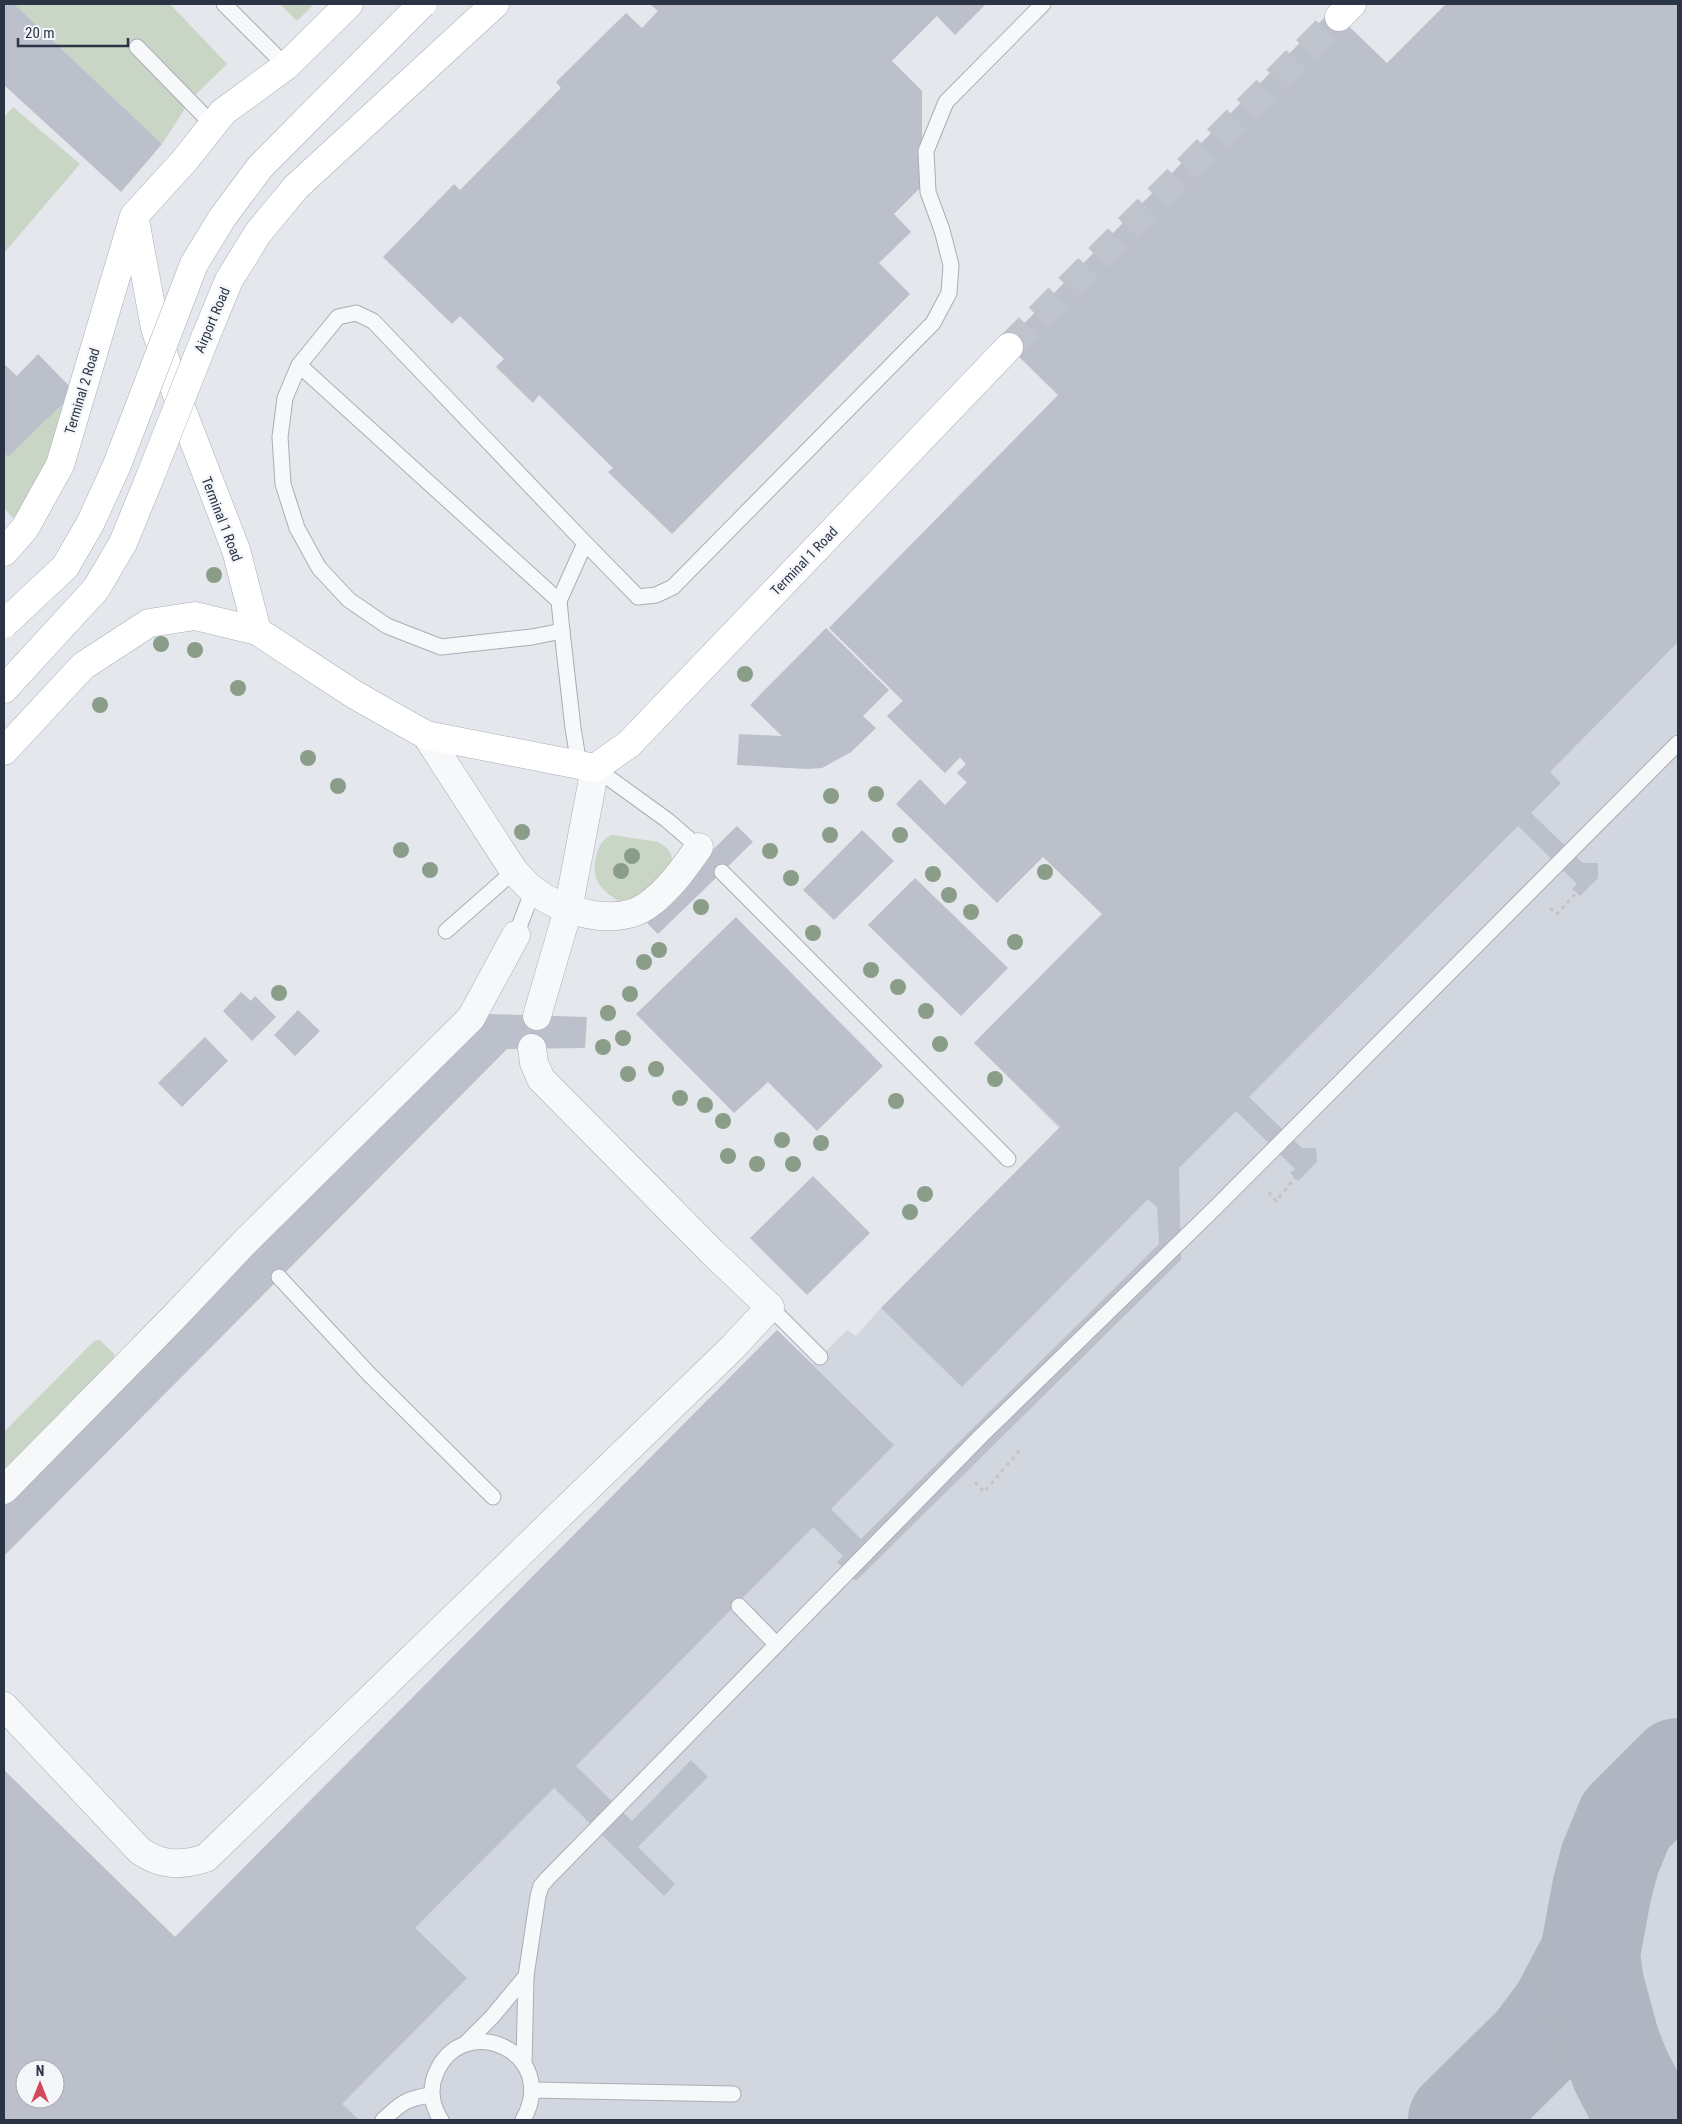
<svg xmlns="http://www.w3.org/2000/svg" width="1682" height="2124" font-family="'Roboto Condensed',sans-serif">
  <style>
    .built { fill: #d2d6de; fill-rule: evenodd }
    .green { fill: #c9d6c5 }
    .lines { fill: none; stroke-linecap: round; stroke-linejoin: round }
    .taxiway { stroke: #b0b6c1; stroke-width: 100 }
    .building { fill: #bbc0ca; fill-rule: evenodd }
    .secondary-tunnel { stroke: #bfc3cb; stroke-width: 28; stroke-dasharray: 28 14; stroke-linecap: butt }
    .lane-casing { stroke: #a9aeb7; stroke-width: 17 }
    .street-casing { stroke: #a9aeb7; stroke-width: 29 }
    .secondary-casing { stroke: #a9aeb7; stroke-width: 29 }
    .path { stroke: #c2c5cb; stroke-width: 3; stroke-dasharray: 4 4; stroke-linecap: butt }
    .lane { stroke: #f7f8fa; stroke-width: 15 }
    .street { stroke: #f7f8fa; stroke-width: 28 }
    .secondary { stroke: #fff; stroke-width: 28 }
    .secondary-bridge-casing { stroke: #a9aeb7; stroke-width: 29; stroke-linecap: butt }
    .secondary-bridge { stroke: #fff; stroke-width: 28 }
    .tree { fill: #899d89 }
    .labels { text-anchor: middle; stroke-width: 4.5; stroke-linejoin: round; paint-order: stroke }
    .street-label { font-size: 14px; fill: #2b3445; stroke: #f4f6f9 }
  </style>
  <rect width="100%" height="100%" fill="#e4e7ec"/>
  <path class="built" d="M1446,4H1678V2120H4V1770L175,1937L777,1330L813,1364L847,1330L856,1336L881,1308L1059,1128L974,1043L1102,914L957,773L966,764L960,758L945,773L887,716L903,700L829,628ZM25,2069H55V2099H25Z"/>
  <g class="green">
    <polygon points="14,4 170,4 227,64 192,98 162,144"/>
    <polygon points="280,4 314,4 297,21"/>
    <polygon points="13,107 80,164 4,253 4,117"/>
    <polygon points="75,392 60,461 13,518 4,508 4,453 8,457"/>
    <path d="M613,835L658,842C684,856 668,872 653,885C648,889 643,895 638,897C631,900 625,900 618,901C611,896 602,890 598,882C590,870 597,837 613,835Z"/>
    <polygon points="100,1340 114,1354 114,1360 4,1472 4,1432 94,1341"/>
  </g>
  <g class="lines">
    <g class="taxiway">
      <polyline points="1458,2120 1535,2044 1561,2009 1590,1954"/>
      <polyline points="1655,2120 1637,2102 1621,2071 1610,2043 1594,1984 1590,1954 1602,1889 1610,1859 1626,1820 1678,1768"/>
    </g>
  </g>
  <g class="building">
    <polygon points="4,4 14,4 162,144 121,192 4,85"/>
    <polygon points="650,4 986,4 955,35 937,16 892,61 922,91 922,186 894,214 911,232 879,263 910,294 672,534 608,472 613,468 539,395 533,403 496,367 504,359 460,316 452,324 383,257 454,184 460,190 561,88 556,82 626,13 642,28 658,11"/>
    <path d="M1446,4H1678V642L1550,772L1561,783L1531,813L1583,863H1598V878L1580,896L1572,889L1577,884L1518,826L1249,1097L1302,1148H1316L1317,1162L1298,1181L1290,1173L1295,1169L1236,1111L1179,1168L1181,1260L856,1581L837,1562L843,1556L813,1527L576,1766L632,1821L691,1760L708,1777L638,1847L675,1884L664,1896L554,1788L415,1928L467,1978L342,2104L359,2120H4V1770L175,1937L777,1330L894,1445L831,1509L861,1539L1159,1244L1157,1207L1148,1199L962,1387L881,1308L1060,1127L974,1043L1102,914L1043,857L997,903L896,804L920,779L945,805L967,782L957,773L966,764L960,757L945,773L887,716L903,701L829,628L1058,395L1005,343L1332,10L1387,63ZM25,2069H55V2099H25Z"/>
    <polygon points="38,354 75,392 8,457 4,453 4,364 17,376"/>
    <polygon points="826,628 889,690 863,716 876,728 851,752 822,768 807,769 737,765 739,734 782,736 750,705"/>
    <polygon points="737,826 753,842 658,934 647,923 689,883 684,878"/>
    <polygon points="862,830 894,861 834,920 803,890"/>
    <polygon points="915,878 1008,968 961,1016 868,925"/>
    <polygon points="736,917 883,1066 817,1131 768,1082 734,1113 636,1014"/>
    <polygon points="241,992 251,1001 255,996 276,1017 252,1041 223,1011"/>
    <polygon points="298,1010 320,1031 295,1056 274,1035"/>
    <polygon points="489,1014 587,1017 585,1048 507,1049 4,1556 4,1502"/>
    <polygon points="205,1037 228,1061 182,1107 158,1083"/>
    <polygon points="813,1176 870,1233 807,1295 750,1238"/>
  </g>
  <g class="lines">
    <polyline class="secondary-tunnel" points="1009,347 1339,17"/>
    <g class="lane-casing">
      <g id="lane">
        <polyline points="224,4 286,66"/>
        <polyline points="137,47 213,125"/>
        <polyline points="299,365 559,601"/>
        <polyline points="585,543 559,601 562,631 532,637 441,647 387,626 349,600 319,568 297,528 283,484 280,437 285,398 299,365 338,317 356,313 373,321 585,543 638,597 656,595 673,587 933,323 949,293 951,265 942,230 928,192 926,151 946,102 1043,4"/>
        <polyline points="562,631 573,728 579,765"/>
        <polyline points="595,768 667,820 703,851"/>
        <polyline points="722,872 1008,1159"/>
        <polyline points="446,931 514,871"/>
        <polyline points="516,935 533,890"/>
        <polyline points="279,1277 369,1374 493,1497"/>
        <polyline points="770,1307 820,1357"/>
        <polyline points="739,1606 776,1644"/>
        <polyline points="465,2044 492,2017 526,1976"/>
        <polyline points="524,2063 526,1976 538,1896 541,1886 547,1879 982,1435 1215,1208 1678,743"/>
        <polyline points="532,2090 733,2094"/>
        <path d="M383,2120C401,2103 407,2098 432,2095"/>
        <path d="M441,2120C432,2106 429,2089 436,2073C463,2009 561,2052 523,2120"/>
      </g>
    </g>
    <g class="street-casing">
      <g id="street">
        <path d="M426,735L514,871C520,877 526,885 533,890C562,912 616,928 648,905C670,889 684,868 699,847"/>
        <polyline points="537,1016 568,910 595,768"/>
        <polyline points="4,1490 175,1316 243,1244 471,1018 516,935"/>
        <path d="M4,1706L140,1851C162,1866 181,1866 206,1858L733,1347L770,1307L713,1253L541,1079L534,1063L532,1048"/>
      </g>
    </g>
    <g class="secondary-casing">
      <g id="secondary">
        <polyline points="1339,17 1352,4"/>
        <polyline points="135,220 155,328 180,405 236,550 257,631"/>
        <polyline points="205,338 229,280 258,233 296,187 495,4"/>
        <polyline points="4,552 25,528 60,465 134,216 185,160 223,112 286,66 349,4"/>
        <polyline points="4,689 96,589 123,543 150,477"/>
        <polyline points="4,751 83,666 149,623 195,616 257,631 355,695 426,735 595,768 629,744 1009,347"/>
      </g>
    </g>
    <g class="path">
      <polyline points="1550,908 1557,914 1576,893"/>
      <polyline points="1269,1192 1276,1201 1295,1178"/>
      <polyline points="975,1482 984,1492 1020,1450"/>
    </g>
    <use href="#lane" class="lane"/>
    <use href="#street" class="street"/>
    <use href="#secondary" class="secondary"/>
    <g class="secondary-bridge-casing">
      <g id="secondary-bridge">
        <polyline points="150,477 205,338"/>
        <polyline points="4,624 65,567 90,524 117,465 194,264 222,218 260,167 422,4"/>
      </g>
    </g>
    <use href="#secondary-bridge" class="secondary-bridge"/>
  </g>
  <g class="tree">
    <circle cx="214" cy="575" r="8"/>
    <circle cx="161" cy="644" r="8"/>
    <circle cx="195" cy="650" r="8"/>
    <circle cx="745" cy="674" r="8"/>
    <circle cx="238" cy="688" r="8"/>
    <circle cx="100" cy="705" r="8"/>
    <circle cx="308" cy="758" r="8"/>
    <circle cx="338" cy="786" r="8"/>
    <circle cx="876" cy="794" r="8"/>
    <circle cx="831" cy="796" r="8"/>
    <circle cx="522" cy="832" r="8"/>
    <circle cx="830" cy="835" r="8"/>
    <circle cx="900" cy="835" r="8"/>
    <circle cx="401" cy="850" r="8"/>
    <circle cx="770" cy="851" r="8"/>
    <circle cx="632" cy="856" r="8"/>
    <circle cx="430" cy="870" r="8"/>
    <circle cx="621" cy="871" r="8"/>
    <circle cx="1045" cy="872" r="8"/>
    <circle cx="933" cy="874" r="8"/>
    <circle cx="791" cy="878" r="8"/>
    <circle cx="949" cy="895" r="8"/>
    <circle cx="701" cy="907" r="8"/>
    <circle cx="971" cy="912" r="8"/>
    <circle cx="813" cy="933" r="8"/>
    <circle cx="1015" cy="942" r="8"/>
    <circle cx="659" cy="950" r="8"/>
    <circle cx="644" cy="962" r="8"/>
    <circle cx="871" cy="970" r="8"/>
    <circle cx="898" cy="987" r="8"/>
    <circle cx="279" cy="993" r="8"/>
    <circle cx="630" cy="994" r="8"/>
    <circle cx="926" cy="1011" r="8"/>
    <circle cx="608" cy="1013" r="8"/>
    <circle cx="623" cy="1038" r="8"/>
    <circle cx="940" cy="1044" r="8"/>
    <circle cx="603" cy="1047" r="8"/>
    <circle cx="656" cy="1069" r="8"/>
    <circle cx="628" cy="1074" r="8"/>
    <circle cx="995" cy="1079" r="8"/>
    <circle cx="680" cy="1098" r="8"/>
    <circle cx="896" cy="1101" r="8"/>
    <circle cx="705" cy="1105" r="8"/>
    <circle cx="723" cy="1121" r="8"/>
    <circle cx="782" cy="1140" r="8"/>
    <circle cx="821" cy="1143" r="8"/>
    <circle cx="728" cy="1156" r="8"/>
    <circle cx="757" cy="1164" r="8"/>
    <circle cx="793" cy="1164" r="8"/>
    <circle cx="925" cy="1194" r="8"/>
    <circle cx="910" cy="1212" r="8"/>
  </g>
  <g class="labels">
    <g class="street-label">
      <text transform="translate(212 320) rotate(-67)" y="5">Airport Road</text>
      <text transform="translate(82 391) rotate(-73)" y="5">Terminal 2 Road</text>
      <text transform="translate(222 519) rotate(69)" y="5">Terminal 1 Road</text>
      <text transform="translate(804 561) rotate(-46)" y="5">Terminal 1 Road</text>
    </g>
  </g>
  <rect width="1682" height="2124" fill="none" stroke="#2b3445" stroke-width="10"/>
  <g transform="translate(40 2084)"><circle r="24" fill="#f4f6f9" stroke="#a4a8b1"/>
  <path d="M0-4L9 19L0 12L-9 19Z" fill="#d1495b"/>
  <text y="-8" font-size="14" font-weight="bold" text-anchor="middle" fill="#2b3445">N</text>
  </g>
  <path d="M18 38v8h110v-8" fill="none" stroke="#2b3445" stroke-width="2.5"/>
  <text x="25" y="38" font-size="15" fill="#2b3445" stroke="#f4f6f9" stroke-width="4" paint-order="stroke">20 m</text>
</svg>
